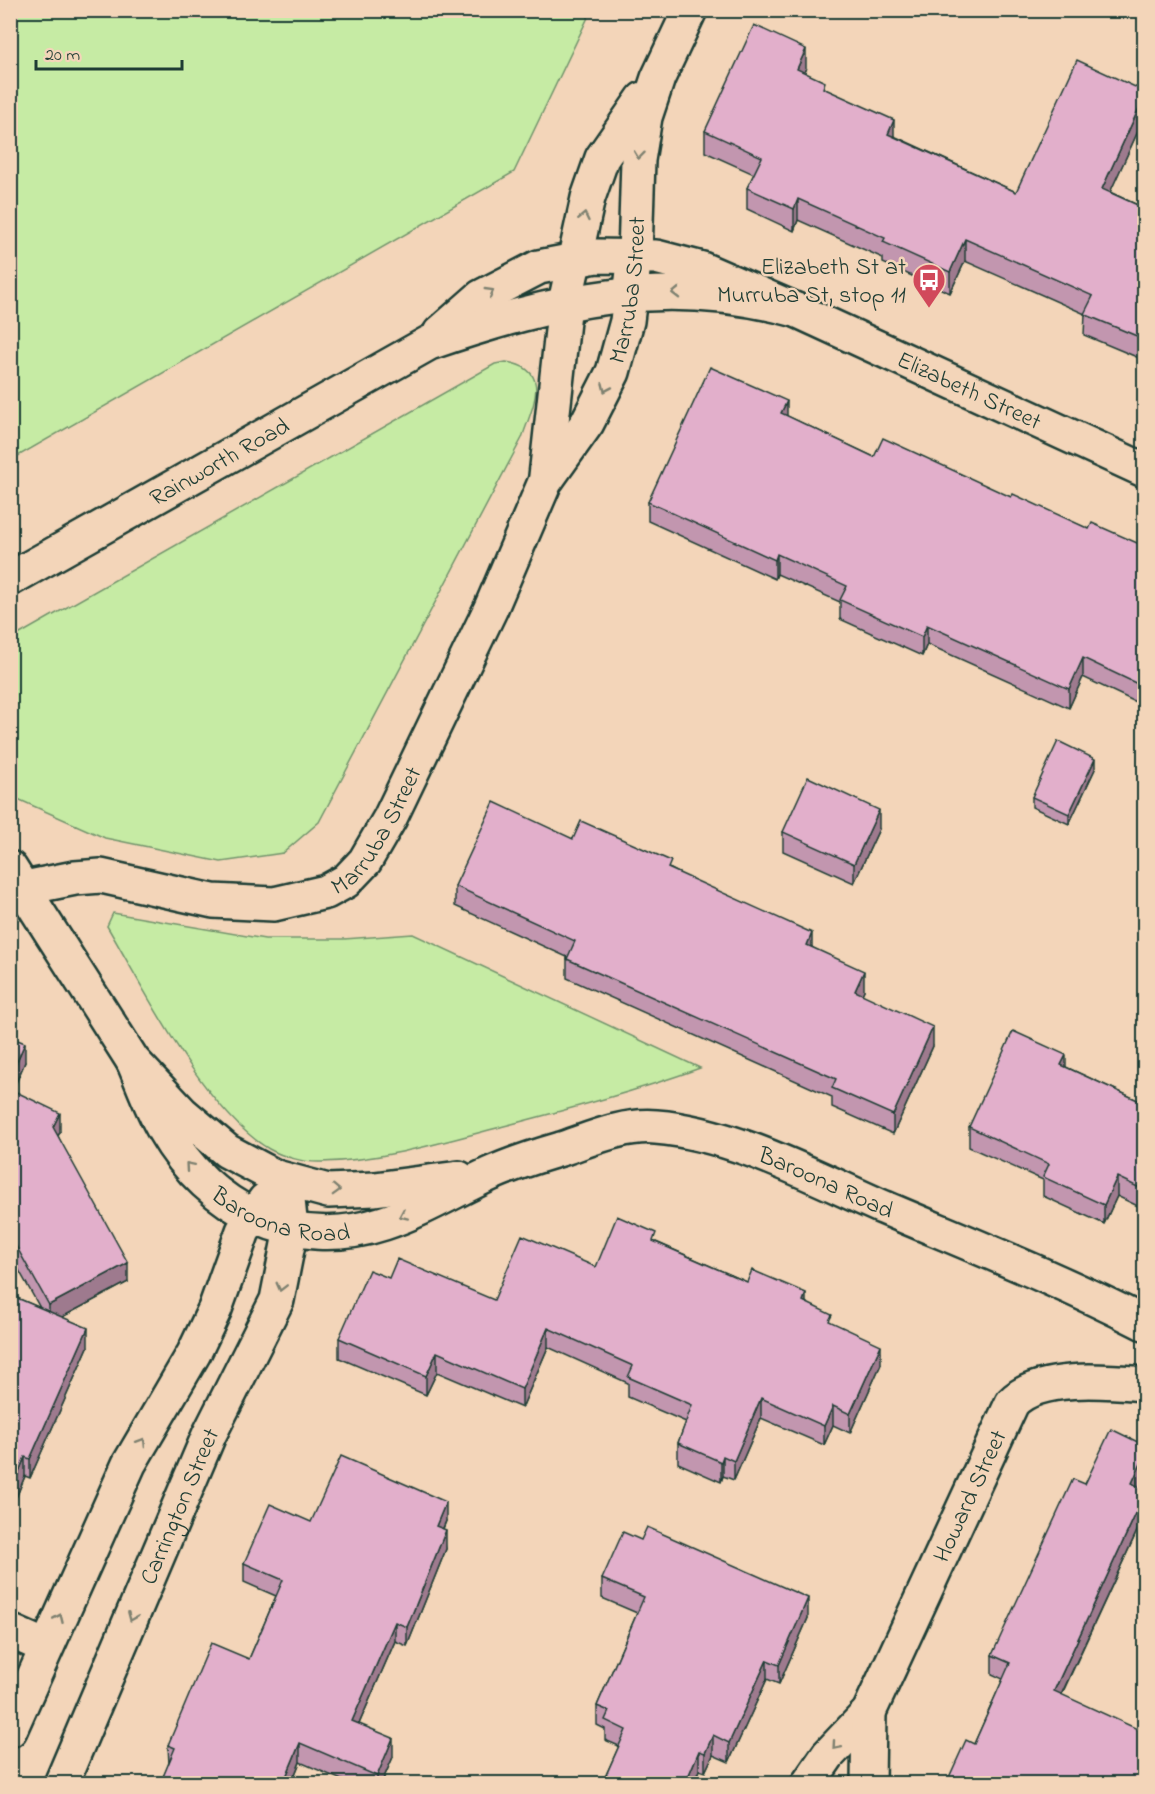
<svg xmlns="http://www.w3.org/2000/svg" width="1155" height="1794" font-family="'Indie Flower',sans-serif">
  <style>
    .green { fill: #c6eba4; stroke: #72946c; stroke-width: 1.5 }
    .lines { fill: none; stroke-linecap: round; stroke-linejoin: round }
    .street-casing { stroke: #1f3d34; stroke-width: 38 }
    .secondary-casing { stroke: #1f3d34; stroke-width: 38 }
    .street { stroke: #f3d5b9; stroke-width: 33 }
    .secondary { stroke: #f3d5b9; stroke-width: 33 }
    .wall { fill: #c296af; stroke: #1f3d34; stroke-width: 1.5 }
    .shaded-wall { fill: #9e7a8e; stroke: #1f3d34; stroke-width: 1.5 }
    .building { fill: #e2afcb; stroke: #1f3d34; stroke-width: 1.5 }
    .oneway { stroke: #7e8170 }
    .labels { text-anchor: middle; stroke-width: 5; stroke-linejoin: round; paint-order: stroke }
    .poi-label { font-size: 24px; fill: #1f3d34; stroke: #f3d5b9; text-anchor: end }
    .street-label { font-size: 24px; fill: #1f3d34; stroke: #f3d5b9 }
  </style>
  <rect width="100%" height="100%" fill="#f3d5b9"/>
  <filter id="ink" filterUnits="userSpaceOnUse"><feTurbulence type="fractalNoise" baseFrequency=".0167" numOctaves="2"/><feDisplacementMap in="SourceGraphic" scale="12" xChannelSelector="R" yChannelSelector="G"/><feConvolveMatrix kernelMatrix="1 2 1 2 8 2 1 2 1" color-interpolation-filters="sRGB"/></filter>
  <g filter="url(#ink)">
    <g class="green">
      <polygon points="11,10 591,10 591,11 514,172 11,460"/>
      <path d="M506,362C554,369 532,407 522,438L319,822L283,853L221,862L105,838L11,796V639L495,364Z"/>
      <path d="M113,913L265,939H344L413,934L700,1068C637,1091 573,1108 508,1125C447,1141 386,1160 322,1162C306,1163 283,1157 269,1149C204,1110 146,992 107,926Z"/>
    </g>
    <g class="lines">
      <g class="street-casing">
        <g id="street">
          <polyline points="546,476 565,303 588,198 602,158 643,99"/>
          <polyline points="10,868 133,1061 182,1113 227,1151 276,1177 328,1191 375,1189 459,1178"/>
          <path id="s1" d="M25,888L75,878L101,876L213,901L274,904L326,892L346,881L365,861L390,818L491,608L545,482L587,423L613,372L627,321L635,255L638,160L645,117L658,78L690,10"/>
          <path id="s2" d="M133,1061C143,1084 151,1108 164,1130C210,1210 294,1253 384,1223C421,1211 455,1190 490,1174C512,1164 537,1156 561,1149C591,1139 624,1124 656,1127C733,1133 814,1177 885,1208C972,1245 1060,1280 1144,1323"/>
          <polyline points="10,1631 46,1647"/>
          <polyline points="10,1730 129,1464 194,1353 215,1309 243,1231 265,1200"/>
          <path id="s3" d="M61,1784L209,1435L277,1300L291,1229L286,1181"/>
          <path id="s4" d="M808,1784L828,1755L869,1712L1012,1403C1038,1374 1109,1381 1144,1384"/>
          <polyline points="868,1784 869,1712"/>
        </g>
      </g>
      <g class="secondary-casing">
        <g id="secondary">
          <path id="s5" d="M440,333L481,297L539,267L596,256L656,257L702,269L796,310L1144,470"/>
          <path id="s6" d="M10,579L429,343C556,300 663,274 796,310"/>
        </g>
      </g>
      <use href="#street" class="street"/>
      <use href="#secondary" class="secondary"/>
    </g>
    <g class="wall">
      <polygon points="806,70 805,72 825,89 894,136 1016,192 1144,91 1144,118 1110,192 1144,208 1144,360 1084,335 1085,314 965,261 950,293 883,263 883,258 798,220 794,231 747,209 747,188 754,174 705,152 705,131"/>
      <polygon points="787,416 874,457 1011,497 1089,529 1144,546 1144,706 1083,677 1069,708 927,644 922,656 840,619 840,602 777,574 775,579 648,521 648,502"/>
      <polygon points="1095,769 1069,824 1032,807 1032,797"/>
      <polygon points="879,829 854,883 783,851 783,832"/>
      <polygon points="573,839 671,869 812,947 864,990 862,994 933,1046 893,1134 832,1107 832,1097 567,978 567,957 455,906 455,886"/>
      <polygon points="10,1037 25,1062 13,1090 60,1132 58,1136 128,1282 62,1317 88,1347 30,1478 25,1476 10,1512 10,1295 40,1308 10,1254"/>
      <polygon points="1066,1067 1144,1103 1144,1209 1117,1196 1104,1224 1043,1196 1043,1180 969,1147 969,1127"/>
      <polygon points="656,1242 747,1282 806,1303 832,1323 881,1364 850,1433 833,1425 824,1445 761,1418 734,1480 723,1476 721,1482 678,1463 678,1443 686,1422 628,1397 628,1383 548,1347 522,1408 437,1372 426,1395 339,1358 339,1338 389,1278 494,1300 596,1267"/>
      <polygon points="1144,1476 1139,1487 1144,1490 1144,1516 1062,1694 974,1744 1003,1679 992,1674 992,1655 1085,1484"/>
      <polygon points="446,1521 443,1529 446,1549 407,1646 395,1641 359,1724 393,1757 381,1784 351,1784 300,1762 291,1784 160,1784 169,1764 168,1745 249,1659 276,1596 244,1582 244,1563 311,1522"/>
      <polygon points="602,1579 808,1618 779,1684 767,1679 729,1762 713,1755 705,1772 699,1770 693,1784 602,1784 619,1746 605,1740 605,1729 597,1725 597,1706 637,1613 602,1598"/>
    </g>
    <g class="shaded-wall">
      <polygon points="806,49 806,70 797,90 797,69"/>
      <polygon points="1144,97 1144,118 1102,210 1102,189"/>
      <polygon points="894,120 894,142 888,134"/>
      <polygon points="798,199 798,220 794,231 794,209"/>
      <polygon points="965,239 965,261 950,293 950,272"/>
      <polygon points="787,401 787,420 781,413"/>
      <polygon points="777,554 777,574 775,579 775,560"/>
      <polygon points="927,625 927,644 922,656 922,637"/>
      <polygon points="1083,658 1083,677 1069,708 1069,689"/>
      <polygon points="1095,759 1095,769 1069,824 1069,814"/>
      <polygon points="879,810 879,829 854,883 854,864"/>
      <polygon points="812,933 812,952 807,945"/>
      <polygon points="864,971 864,990 855,1010 855,991"/>
      <polygon points="933,1027 933,1046 893,1134 893,1115"/>
      <polygon points="25,1043 25,1062 10,1096 10,1077"/>
      <polygon points="1066,1055 1066,1074 1061,1065"/>
      <polygon points="60,1113 60,1132 53,1146 53,1127"/>
      <polygon points="1117,1177 1117,1196 1104,1224 1104,1205"/>
      <polygon points="128,1263 128,1282 49,1324 49,1305"/>
      <polygon points="806,1293 806,1312 803,1301"/>
      <polygon points="88,1328 88,1347 30,1478 30,1459"/>
      <polygon points="548,1328 548,1347 522,1408 522,1389"/>
      <polygon points="881,1345 881,1364 850,1433 850,1414"/>
      <polygon points="437,1352 437,1372 426,1395 426,1376"/>
      <polygon points="761,1398 761,1418 734,1480 734,1461"/>
      <polygon points="833,1406 833,1425 824,1445 824,1426"/>
      <polygon points="723,1456 723,1476 721,1482 721,1462"/>
      <polygon points="25,1457 25,1476 10,1512 10,1493"/>
      <polygon points="1144,1457 1144,1476 1132,1503 1132,1483"/>
      <polygon points="1144,1496 1144,1516 1054,1710 1054,1691"/>
      <polygon points="446,1502 446,1521 436,1544 436,1526"/>
      <polygon points="446,1530 446,1549 407,1646 407,1627"/>
      <polygon points="808,1598 808,1618 779,1684 779,1665"/>
      <polygon points="395,1622 395,1641 352,1740 352,1721"/>
      <polygon points="767,1660 767,1679 729,1762 729,1743"/>
      <polygon points="713,1735 713,1755 705,1772 705,1753"/>
      <polygon points="393,1738 393,1757 381,1784 377,1784 377,1776"/>
      <polygon points="300,1743 300,1762 291,1784 283,1784"/>
      <polygon points="699,1751 699,1770 693,1784 685,1784"/>
    </g>
    <g class="building">
      <polygon points="754,25 806,49 797,69 825,82 823,88 894,120 888,134 1016,192 1077,60 1144,91 1144,97 1102,189 1144,208 1144,339 1084,314 1093,296 965,239 950,272 883,242 885,238 798,199 794,209 747,188 762,157 705,131"/>
      <polygon points="710,367 787,401 781,413 874,457 883,438 1011,497 1013,494 1089,529 1092,523 1144,546 1144,687 1083,658 1069,689 927,625 922,637 840,600 847,586 777,554 775,560 648,502"/>
      <polygon points="1058,741 1095,759 1069,814 1032,797"/>
      <polygon points="808,777 879,810 854,864 783,832"/>
      <polygon points="494,802 573,839 581,821 671,861 668,868 812,933 807,945 864,971 855,991 933,1027 893,1115 832,1088 836,1079 567,959 575,941 455,886"/>
      <polygon points="1013,1031 1066,1055 1061,1065 1144,1103 1144,1190 1117,1177 1104,1205 1043,1177 1049,1164 969,1127"/>
      <polygon points="10,1037 25,1043 10,1077"/>
      <polygon points="10,1089 60,1113 53,1127 128,1263 49,1305 10,1235"/>
      <polygon points="617,1216 656,1233 653,1241 747,1282 752,1270 806,1293 803,1301 832,1315 829,1321 881,1345 850,1414 833,1406 824,1426 761,1398 734,1461 723,1456 721,1462 678,1443 692,1405 628,1377 633,1366 548,1328 522,1389 437,1352 426,1376 339,1338 369,1270 389,1278 397,1259 494,1300 522,1235 596,1267"/>
      <polygon points="10,1295 88,1328 30,1459 25,1457 10,1493"/>
      <polygon points="1111,1429 1144,1445 1144,1457 1132,1483 1144,1490 1144,1496 1054,1691 1144,1732 1144,1784 946,1784 966,1740 974,1744 1010,1663 992,1655 1073,1479 1085,1484"/>
      <polygon points="341,1456 446,1502 436,1526 446,1530 407,1627 395,1622 352,1721 393,1738 377,1776 300,1743 283,1784 160,1784 175,1748 168,1745 211,1643 249,1659 283,1580 244,1563 270,1504 311,1522"/>
      <polygon points="647,1527 808,1598 779,1665 767,1660 729,1743 713,1735 705,1753 699,1751 685,1784 602,1784 626,1730 605,1720 609,1711 597,1706 644,1597 602,1579 623,1532 641,1540"/>
    </g>
    <defs><path id="oneway-chevron" d="M-2-3.5L2.5 0L-2 3.5" fill="none" stroke-width="1.6" stroke-linecap="round" stroke-linejoin="round" transform="scale(1.5)"/></defs>
    <g class="oneway">
      <use href="#oneway-chevron" transform="translate(639 155) rotate(97)"/>
      <use href="#oneway-chevron" transform="translate(584 217) rotate(-78)"/>
      <use href="#oneway-chevron" transform="translate(490 292) rotate(-31)"/>
      <use href="#oneway-chevron" transform="translate(676 293) rotate(179)"/>
      <use href="#oneway-chevron" transform="translate(606 388) rotate(114)"/>
      <use href="#oneway-chevron" transform="translate(189 1166) rotate(-131)"/>
      <use href="#oneway-chevron" transform="translate(336 1190) rotate(2)"/>
      <use href="#oneway-chevron" transform="translate(403 1215) rotate(156)"/>
      <use href="#oneway-chevron" transform="translate(281 1287) rotate(104)"/>
      <use href="#oneway-chevron" transform="translate(142 1442) rotate(-58)"/>
      <use href="#oneway-chevron" transform="translate(132 1617) rotate(113)"/>
      <use href="#oneway-chevron" transform="translate(59 1618) rotate(-66)"/>
      <use href="#oneway-chevron" transform="translate(836 1746) rotate(131)"/>
    </g>
  </g>
  <defs>
    <g id="bus-pin" transform="scale(1.725)"><path d="M0 17L-7.5 6A9.5 9.5 0 1 1 7.5 6Z" fill="#d1495b" stroke="#f3d5b9"/><path d="M-5-6H5V4H4V6H2V4H-2V6H-4V4H-5ZM-3.5-4V0h7V-4ZM-3.5 1.2v1.5H-2V1.2ZM2 1.2v1.5H3.5V1.2Z" fill="#fff"/></g>
  </defs>
  <g fill-rule="evenodd">
    <use href="#bus-pin" x="929" y="280"/>
  </g>
  <g class="labels">
    <g class="poi-label">
      <text x="906" y="274">Elizabeth St at<tspan x="906" dy="28">Murruba St, stop 11</tspan></text>
    </g>
    <g class="street-label">
      <text dy="8" stroke="none"><textPath href="#s1" startOffset="990">Marruba Street</textPath></text>
      <text dy="8" stroke="none"><textPath href="#s5" startOffset="579">Elizabeth Street</textPath></text>
      <text dy="8" stroke="none"><textPath href="#s6" startOffset="240">Rainworth Road</textPath></text>
      <text dy="8" stroke="none"><textPath href="#s1" startOffset="388">Marruba Street</textPath></text>
      <text dy="8" stroke="none"><textPath href="#s2" startOffset="806">Baroona Road</textPath></text>
      <text dy="8" stroke="none"><textPath href="#s2" startOffset="228">Baroona Road</textPath></text>
      <text dy="8" stroke="none"><textPath href="#s4" startOffset="333">Howard Street</textPath></text>
      <text dy="8" stroke="none"><textPath href="#s3" startOffset="302">Carrington Street</textPath></text>
    </g>
  </g>
  <rect width="1155" height="1794" fill="none" stroke="#f3d5b9" stroke-width="36"/>
  <rect x="18" y="18" width="1119" height="1758" fill="none" stroke="#1f3d34" stroke-width="2" filter="url(#ink)"/>
  <path d="M36 60v9h146v-9" fill="none" stroke="#1f3d34" stroke-width="3"/>
  <text x="45" y="60" font-size="18" fill="#1f3d34" stroke="#f3d5b9" stroke-width="4.5" paint-order="stroke">20 m</text>
</svg>
